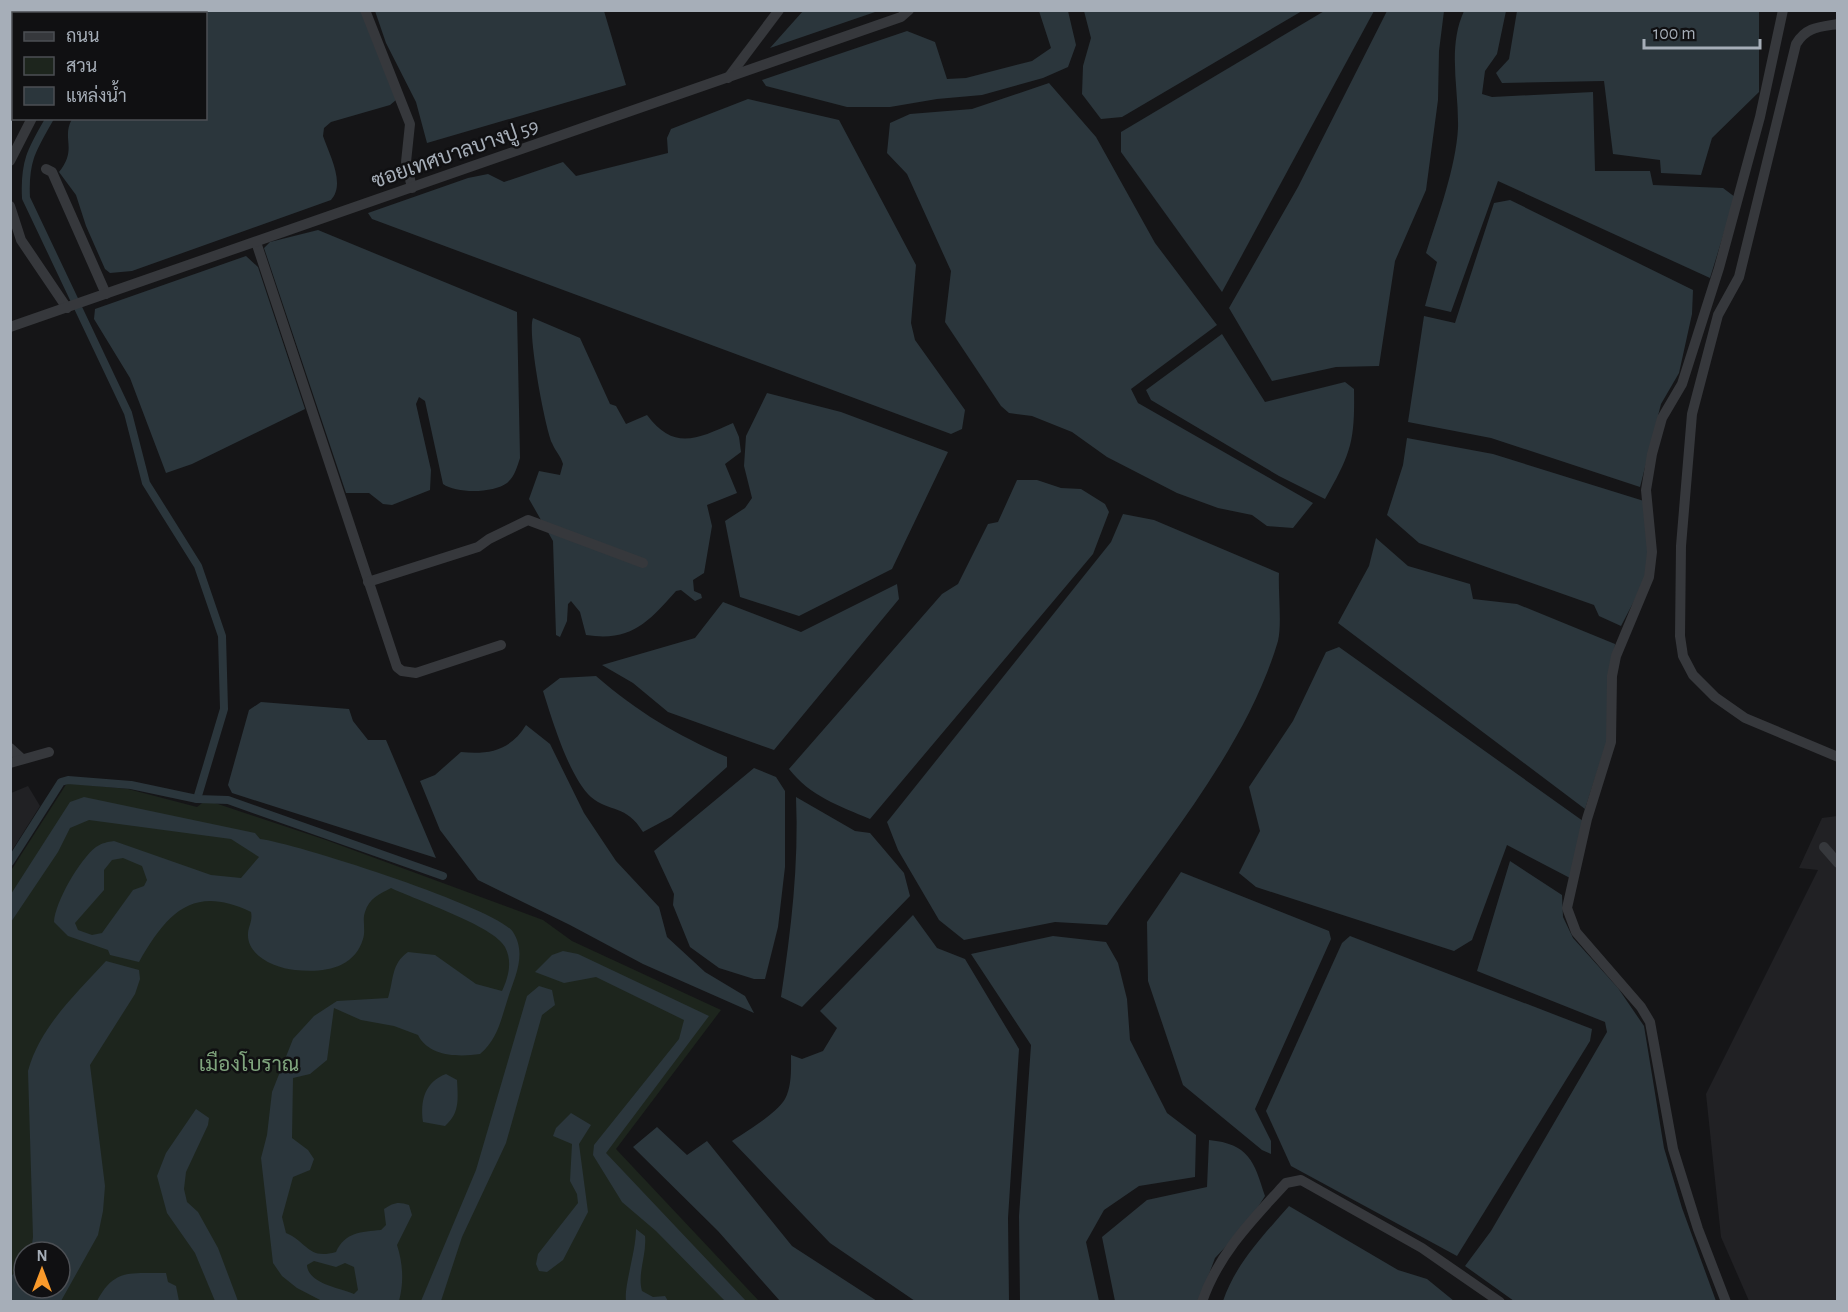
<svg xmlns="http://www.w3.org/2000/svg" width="1848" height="1312" font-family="'Alegreya Sans',Sarabun,sans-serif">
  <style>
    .built { fill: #212124 }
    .green { fill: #1d251d; fill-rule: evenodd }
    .water { fill: #2b363c; fill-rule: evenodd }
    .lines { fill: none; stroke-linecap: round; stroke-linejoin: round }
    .canal { stroke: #2b363c; stroke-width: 8 }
    .minor { stroke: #36383c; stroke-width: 10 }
    .labels { text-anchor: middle; stroke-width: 5; stroke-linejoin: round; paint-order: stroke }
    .street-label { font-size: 21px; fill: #a6aeb8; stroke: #101012 }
    .park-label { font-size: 21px; fill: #7fa47d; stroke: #101012 }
  </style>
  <rect width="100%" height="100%" fill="#151517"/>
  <g class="built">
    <polygon points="28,786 40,806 11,852 11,793"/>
    <polygon points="1837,816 1837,1301 1749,1301 1721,1237 1706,1094 1818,870 1799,868 1822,818"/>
  </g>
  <path class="green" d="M67,783L128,789L197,807L206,800L326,840L543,920L572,941L721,1010L616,1149L759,1301H11L10,872ZM24,1252H60V1288H24Z"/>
  <g class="water">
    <polygon points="1326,10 1374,11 1222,292 1121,152 1121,132"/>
    <path d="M136,11H364L396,100L390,105L331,122L324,128L323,136C329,154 346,184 331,200L132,271L110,273L105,269L86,226L76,195L59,172C78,148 61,139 72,119L206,118V14L134,13Z"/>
    <polygon points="375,11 604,11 626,85 427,143 416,102 386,43"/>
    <polygon points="803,11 803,10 878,11 770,48"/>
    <polygon points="1039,11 1068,11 1076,45 1068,67 1043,78 982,95 937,99 890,107 847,107 766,86 762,80 907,31 935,42 947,79 966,78 1032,61 1051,48"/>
    <polygon points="1084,11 1084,10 1302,11 1122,117 1101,119 1082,94 1083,66 1091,38"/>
    <polygon points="1387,11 1444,11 1439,51 1438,100 1426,190 1395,261 1379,366 1336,367 1272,381 1229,308 1298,187"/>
    <path d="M1464,11H1506L1497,54L1485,71L1482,94L1492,97L1593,92L1595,171H1650L1653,185L1723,188L1735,197L1710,278L1498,181L1451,312L1425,306L1437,262L1426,253C1438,216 1456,167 1458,128C1459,89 1447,48 1464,11Z"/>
    <polygon points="1517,11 1759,11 1759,92 1712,138 1701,175 1661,173 1660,160 1613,154 1604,81 1502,83 1496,73 1509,59"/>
    <polygon points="1049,83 1096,137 1155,243 1217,325 1131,389 1138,403 1313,503 1293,528 1267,526 1252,515 1218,508 1177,493 1107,457 1072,432 1032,416 1009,413 1001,406 945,322 951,271 907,174 887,153 890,123 910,114 972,109"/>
    <polygon points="748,99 839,120 916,265 911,323 915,340 965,410 962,429 951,434 372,219 368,213 468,178 488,174 504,182 563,162 576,176 668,153 667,138 671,129"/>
    <polygon points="1510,200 1693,290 1692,314 1679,373 1661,404 1640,487 1491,438 1408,422 1424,316 1455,323 1494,203"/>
    <path d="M318,230L517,312L520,458C517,467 515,476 507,483C494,493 457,494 443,484L425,401L419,397L416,404L431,470L430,490L392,505L383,504L369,493H346L264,248L270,242Z"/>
    <polygon points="246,256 258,267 305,409 192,464 166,473 130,378 94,319 95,309"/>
    <path d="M533,318L580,338L610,404L616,406L626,424L647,415C674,451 697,439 733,423L739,437L741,452L725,464L737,493L707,505L712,526L704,573L693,580L694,591L701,594L702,598L695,601L681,590L676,591C648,622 632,642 586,635L580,612L571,601L568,604L567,621L560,637L556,635L553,541L529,499L539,471L560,475L563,464C561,456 555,451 552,443C545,427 527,332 533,318Z"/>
    <path d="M1222,334L1265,402L1345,382L1354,389C1355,442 1351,453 1325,499L1279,476L1151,400L1146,390Z"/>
    <polygon points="767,393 841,412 948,452 892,569 799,616 740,597 725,521 745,508 752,498 744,466 746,436"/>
    <polygon points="1407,438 1493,454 1644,501 1650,552 1644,582 1621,626 1599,616 1594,605 1419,543 1387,515 1403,465"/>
    <path d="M1017,480H1037L1061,488L1081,489L1105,504L1109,512L1093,554L870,819C839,806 810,796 789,769L942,594L958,584L988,524L998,522Z"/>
    <path d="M1123,514L1154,520L1279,573C1278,592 1282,624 1278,641C1248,743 1168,839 1107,925L1055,922L964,940L939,920L898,850L887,822L1111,542Z"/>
    <polygon points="1376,538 1408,566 1470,584 1473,599 1517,604 1615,644 1609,735 1585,809 1338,623 1369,566"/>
    <polygon points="897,584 899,599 774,750 668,712 633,683 602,665 695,638 723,602 801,632"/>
    <polygon points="1339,647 1583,821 1570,878 1507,845 1472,940 1454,951 1256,887 1239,873 1260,831 1249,787 1293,721 1326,652"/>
    <path d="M596,676C639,713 675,734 727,757V767L671,817L643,832C626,804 610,813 591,797C569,777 552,719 543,691L560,678Z"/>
    <polygon points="261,702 349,709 353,721 368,740 386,740 436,858 232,793 228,785 249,710"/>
    <path d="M526,725L550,744L584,813L616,861L659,907L667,937L705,972L745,996L754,1013L643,964L570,925L478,880L440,830L420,781L435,775L461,752C489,755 511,750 526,725Z"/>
    <polygon points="754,768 776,777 785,791 785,867 778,927 765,979 754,979 719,968 690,947 673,905 674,894 654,851"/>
    <path d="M84,797L255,833L260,839C295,843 497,908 513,932C527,954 515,976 508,998C501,1019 498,1039 480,1054C459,1057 429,1057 418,1035L394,1026L361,1020L334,1008L327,1060L310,1074L293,1078L292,1138L308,1150L314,1159L310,1170L293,1177L282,1217L286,1233C308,1242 307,1260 336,1252C345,1232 361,1232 381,1230L386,1225L384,1209C393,1203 398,1201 409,1205L412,1215L397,1245C403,1264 404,1282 399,1301H322L297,1288L282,1276L273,1263L261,1158L267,1135L272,1092L293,1039L314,1016L337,1001L388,998C394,979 391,964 408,952L435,955L476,984L502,991C508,978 513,962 505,947C494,926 416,900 391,888C380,894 369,898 365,912C362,920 366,930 363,939C354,969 323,973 295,970C277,968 247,957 248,934C248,927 253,921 251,912C193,884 167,913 139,962L110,955L108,950L68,936L54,922C55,902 80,859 96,847C102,843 107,842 114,841L211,875L241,878L259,857L231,839L89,820L70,828L58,852L11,922V894L70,802ZM123,858L142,866L147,880L144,886L133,890L102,933L92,935L78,930L75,923L104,890V870L112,860ZM314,1261L336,1267L345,1263L354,1267L358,1290L354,1294C341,1288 308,1284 307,1265Z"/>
    <path d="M796,797L855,831L870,833L904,873L910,896L802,1007L781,997C791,930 799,865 796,797Z"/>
    <polygon points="1510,861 1562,895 1563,917 1573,938 1618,988 1644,1026 1664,1148 1682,1208 1716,1301 1514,1301 1465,1266 1491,1231 1607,1032 1605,1022 1477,971"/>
    <polygon points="1181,872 1329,931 1331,939 1255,1109 1271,1141 1271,1154 1262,1150 1183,1085 1148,981 1147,922"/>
    <path d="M913,915L937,948L965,959L1019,1049L1008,1218L1009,1301H915L830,1243L732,1141C747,1131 776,1114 785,1099C792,1086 791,1069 791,1055L802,1059L823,1051L837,1028L820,1011Z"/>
    <polygon points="1053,936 1106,942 1118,963 1127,999 1130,1040 1167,1113 1196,1135 1195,1177 1139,1186 1104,1210 1086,1242 1099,1301 1020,1301 1019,1216 1031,1045 971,954"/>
    <polygon points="1350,936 1592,1029 1590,1041 1457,1256 1291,1166 1266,1111 1342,943"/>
    <polygon points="563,951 578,954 709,1016 606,1153 746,1301 725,1301 656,1231 622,1202 593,1155 594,1145 679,1039 684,1020 596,977 564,983 535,972 552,955"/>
    <path d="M106,961L139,970L140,979L135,994L90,1065L105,1186L103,1211L98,1235L61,1301H11V1276L24,1265V1288H60V1252H31L33,1237L28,1071C40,1027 75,995 106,961Z"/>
    <polygon points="539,986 552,990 555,1005 542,1015 506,1143 462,1237 441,1301 421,1301 476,1170 527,996"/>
    <path d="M446,1074L457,1080C458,1099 460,1113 445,1126L423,1122C420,1100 425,1082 446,1074Z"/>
    <polygon points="196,1109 209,1118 208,1125 186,1172 184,1189 187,1202 198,1212 218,1248 238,1301 215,1301 195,1253 167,1213 157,1176 166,1153"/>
    <polygon points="571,1113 591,1125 579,1144 588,1212 563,1260 547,1272 539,1271 536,1264 538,1254 578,1203 577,1194 570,1181 572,1144 553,1136 556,1128"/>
    <polygon points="657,1127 687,1155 707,1141 792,1246 877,1301 780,1301 718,1231 633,1147"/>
    <path d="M1209,1140C1249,1144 1254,1161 1265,1196L1247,1224L1215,1258L1199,1301H1115L1102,1237L1147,1200L1207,1187Z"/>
    <path d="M1289,1206L1398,1270L1427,1279L1454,1301H1223C1236,1263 1263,1236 1289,1206Z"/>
    <path d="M636,1229L645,1236C647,1255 637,1273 642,1291L653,1297L665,1296L668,1301H626C624,1285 636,1252 636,1229Z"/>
    <path d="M166,1273L168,1282L176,1286L179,1301H97C115,1267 132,1274 166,1273Z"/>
  </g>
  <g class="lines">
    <g class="canal">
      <polyline points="111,14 113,10"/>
      <path d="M50,118C32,149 24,161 26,198L128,413L146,483L198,566L222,636L224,709L197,799"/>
      <polyline points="10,862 61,782 68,780 131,785 197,799 228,800 443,876"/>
    </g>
    <g class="minor">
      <polyline points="365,10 410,124 406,162 412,188"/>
      <polyline points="94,14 96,10"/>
      <path d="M1838,24C1819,27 1806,27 1796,44L1739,277L1718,315L1692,414L1681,546L1680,636L1683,656L1693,675L1715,697L1745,718L1838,757"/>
      <polyline points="728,78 779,10"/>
      <polyline points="10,161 32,118"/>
      <polyline points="46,169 52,172 106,294"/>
      <polyline points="10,206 21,240 67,308"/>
      <polyline points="256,242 397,667 402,671 416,673 501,645"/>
      <polyline points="10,327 901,17 909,10"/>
      <polyline points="368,582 478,547 489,539 528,520 643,563"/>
      <polyline points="10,748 22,759"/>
      <polyline points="10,763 49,752"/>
      <polyline points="1824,847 1838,863"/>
      <path d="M1202,1302C1218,1254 1253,1219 1286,1183L1301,1180L1422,1248L1500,1302"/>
      <polyline points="1726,1302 1698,1229 1673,1149 1650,1022 1641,1007 1576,932 1567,908 1587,819 1611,742 1612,676 1616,656 1649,577 1652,552 1646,490 1652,454 1662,418 1682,384 1719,268 1760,117 1783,10"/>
    </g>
  </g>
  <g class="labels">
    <g class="street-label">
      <text transform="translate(455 153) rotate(-19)" y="7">ซอยเทศบาลบางปู 59</text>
    </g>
    <g class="park-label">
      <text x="249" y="1071">เมืองโบราณ</text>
    </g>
  </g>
  <rect width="1848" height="1312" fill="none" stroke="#a6aeb8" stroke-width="24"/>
  <rect x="12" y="12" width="195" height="108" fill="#101012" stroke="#4c4f54" stroke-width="1.5"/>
  <rect x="24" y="32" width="30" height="9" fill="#36383c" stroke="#4c4f54" stroke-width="1.5"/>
  <text x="66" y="42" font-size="18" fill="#a6aeb8">ถนน</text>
  <rect x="24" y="57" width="30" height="18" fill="#1d251d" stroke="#4c4f54" stroke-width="1.5"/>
  <text x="66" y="72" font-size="18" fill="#a6aeb8">สวน</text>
  <rect x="24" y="87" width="30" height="18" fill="#2b363c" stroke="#4c4f54" stroke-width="1.5"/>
  <text x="66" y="102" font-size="18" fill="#a6aeb8">แหล่งน้ำ</text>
  <g transform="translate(42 1270)"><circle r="28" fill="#101012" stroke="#4c4f54" stroke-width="1.5"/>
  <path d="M0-4.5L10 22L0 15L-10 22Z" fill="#f99a2b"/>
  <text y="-9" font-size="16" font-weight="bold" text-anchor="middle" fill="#a6aeb8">N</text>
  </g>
  <path d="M1644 39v9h116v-9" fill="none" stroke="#a6aeb8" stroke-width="3"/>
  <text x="1653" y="39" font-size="18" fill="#a6aeb8" stroke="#101012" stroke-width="4.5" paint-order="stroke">100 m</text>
</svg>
